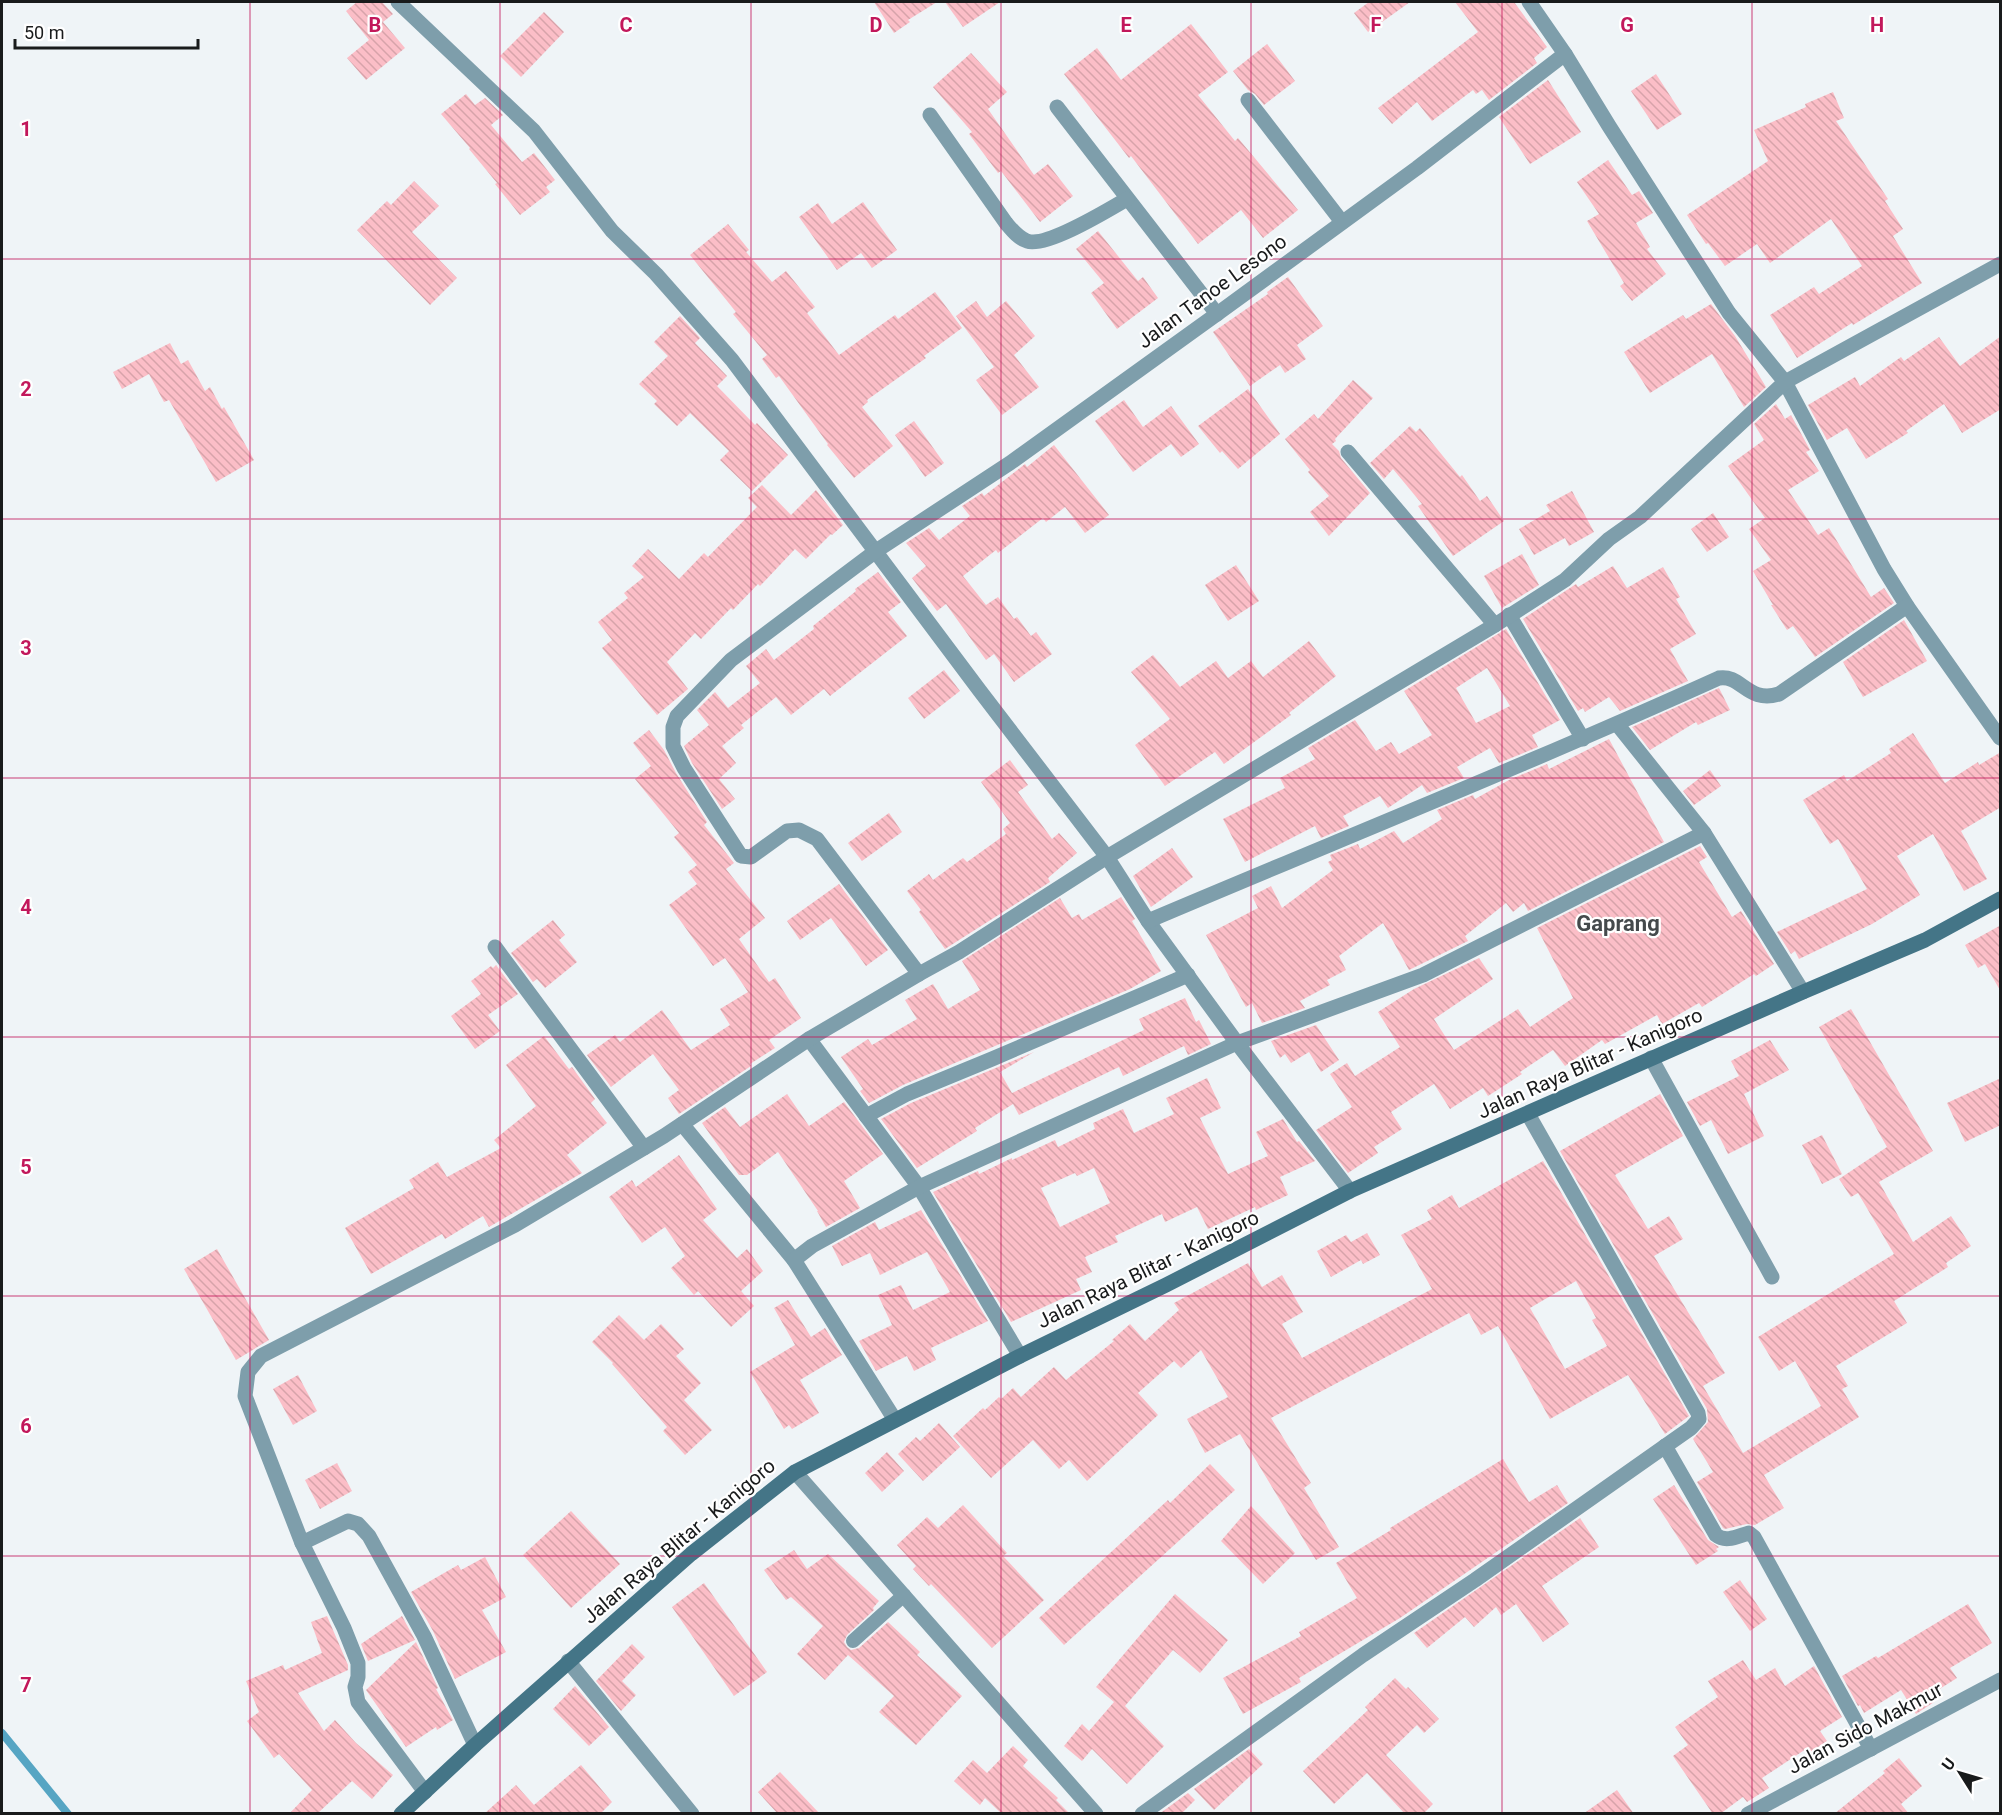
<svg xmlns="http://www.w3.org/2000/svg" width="2002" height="1815" font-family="Roboto,sans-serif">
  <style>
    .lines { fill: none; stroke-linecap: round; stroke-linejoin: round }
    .stream { stroke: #56a5c3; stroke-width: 8 }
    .building { fill: url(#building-back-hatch); fill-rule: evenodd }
    .lane { stroke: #7e9eab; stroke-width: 14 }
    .street { stroke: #7e9eab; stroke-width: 15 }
    .secondary { stroke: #447587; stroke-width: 15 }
    .grid { fill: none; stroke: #c2185b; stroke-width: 1.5; stroke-opacity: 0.55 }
    .labels { text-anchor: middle; stroke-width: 4.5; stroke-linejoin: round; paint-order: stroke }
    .street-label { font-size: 20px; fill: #191b1c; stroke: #fff }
    .quarter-label { font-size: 22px; font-weight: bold; fill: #454a4c; stroke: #fff }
    .grid-label { font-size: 20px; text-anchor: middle; font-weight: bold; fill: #c2185b; stroke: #fff; stroke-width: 4.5; stroke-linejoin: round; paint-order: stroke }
  </style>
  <defs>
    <pattern id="building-back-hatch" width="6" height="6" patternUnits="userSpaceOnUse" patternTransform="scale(1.5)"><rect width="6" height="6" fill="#fbbec7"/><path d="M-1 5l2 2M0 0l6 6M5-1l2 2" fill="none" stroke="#d7a3aa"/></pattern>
  </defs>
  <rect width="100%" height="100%" fill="#eff4f7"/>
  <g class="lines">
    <polyline class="stream" points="2,1733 68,1814"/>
  </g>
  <g class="building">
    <polygon points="357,2 382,2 393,14 383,22 405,48 366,80 347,58 369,40 346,11"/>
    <polygon points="874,2 937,2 908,20 910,22 894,33"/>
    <polygon points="945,2 1000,2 963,27"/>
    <polygon points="1369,2 1410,2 1368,32 1354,13"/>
    <polygon points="1455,2 1514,2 1547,47 1534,58 1537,63 1489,100 1482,90 1476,94 1473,90 1432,121 1417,102 1392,124 1378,108 1478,32"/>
    <polygon points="544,12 564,32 521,77 500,56"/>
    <polygon points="1191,24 1228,72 1198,95 1235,141 1238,138 1298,210 1263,238 1241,210 1198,244 1131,156 1129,158 1064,74 1097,48 1121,80"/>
    <polygon points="1267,44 1295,81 1264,105 1255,94 1248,90 1233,71"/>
    <polygon points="971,53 1007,92 988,109 1034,175 1048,164 1073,196 1040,222 1001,171 998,173 969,134 972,132 933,87"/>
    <polygon points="1656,74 1682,114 1657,130 1631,91"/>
    <polygon points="1548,80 1581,132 1530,164 1499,117"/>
    <polygon points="1833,92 1844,118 1836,121 1888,199 1885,201 1903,229 1893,236 1922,283 1853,325 1852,323 1797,358 1770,315 1814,287 1819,294 1862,266 1831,219 1770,263 1757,244 1725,266 1708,243 1706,244 1687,215 1768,161 1754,130 1806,107 1805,104"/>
    <polygon points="466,94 475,105 485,98 500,112 503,115 491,125 522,162 534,153 555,180 546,187 550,192 520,215 495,184 497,183 469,149 470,148 441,114"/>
    <polygon points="1608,160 1632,195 1639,191 1653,213 1636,223 1650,247 1647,249 1666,274 1632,301 1620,286 1624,283 1587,221 1599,214 1577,182"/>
    <polygon points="414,181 439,206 412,232 457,278 430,305 357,230 387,201 391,205"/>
    <polygon points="863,202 897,250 872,268 861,253 837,270 799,217 818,203 832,224"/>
    <polygon points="728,224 749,250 746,252 772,282 786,271 815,307 807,313 839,355 895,315 898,319 935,292 962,328 924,356 926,358 867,400 868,402 862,407 893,446 854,478 827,445 828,444 779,376 776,378 762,359 767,355 733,314 736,312 690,255"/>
    <polygon points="1098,231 1138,281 1143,277 1158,298 1117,329 1091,293 1104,283 1076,249"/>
    <polygon points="1288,277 1323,326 1297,345 1306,359 1285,373 1280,365 1250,386 1213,332 1268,294 1267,292"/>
    <polygon points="976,301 987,317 1006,301 1035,336 1014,355 1039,387 1002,415 976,380 994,367 956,316"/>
    <polygon points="1711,304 1735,336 1766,387 1744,407 1712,354 1650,393 1624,352 1683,315 1686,319"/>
    <polygon points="680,316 700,338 695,343 727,376 717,386 755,425 757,423 788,455 752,491 720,460 729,451 690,413 677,426 654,404 657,401 639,384 668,356 654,342"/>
    <polygon points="2001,336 2001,409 1962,433 1944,404 1906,431 1908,433 1866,459 1847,428 1827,440 1808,405 1855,377 1860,386 1901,357 1904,361 1939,337 1960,366"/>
    <polygon points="170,343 181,364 188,360 205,391 210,387 222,409 224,407 254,460 216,482 169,400 164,402 149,374 122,389 113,372"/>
    <polygon points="1353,380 1373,398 1335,439 1336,441 1332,444 1339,451 1341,458 1370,493 1329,536 1310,512 1329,496 1308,472 1310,470 1285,439 1314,414 1318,419"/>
    <polygon points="1248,389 1280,434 1238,469 1222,451 1220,453 1198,426"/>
    <polygon points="1124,400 1143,427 1171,406 1199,444 1181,457 1171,444 1133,472 1095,421"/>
    <polygon points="1776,404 1785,419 1791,415 1810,450 1806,452 1819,471 1788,490 1818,535 1829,528 1871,597 1884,588 1894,603 1815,657 1793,626 1787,630 1771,605 1773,605 1753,571 1771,560 1749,529 1765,518 1728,466 1764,440 1754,424"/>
    <polygon points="914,421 944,463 925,477 895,435"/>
    <polygon points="1410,426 1416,432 1420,428 1460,477 1462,475 1480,501 1487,496 1504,521 1453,556 1418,506 1422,504 1393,469 1384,479 1370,463"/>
    <polygon points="1054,445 1109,515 1085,533 1065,507 1046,522 1043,518 998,553 996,550 963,576 986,605 998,597 1014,619 1017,617 1031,636 1036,632 1052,654 1014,682 994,654 986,660 946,604 937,611 912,578 926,566 906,543 929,528 939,540 970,516 962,506 982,493 984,496 1025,464 1027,467"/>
    <polygon points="762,485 791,515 816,490 843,525 832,535 831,534 806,559 795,549 760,586 758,584 733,610 731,608 701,639 695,633 667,662 688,689 657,715 602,648 612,640 598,622 628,598 624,593 644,577 632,566 648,549 679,579 704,553 708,557 757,507 748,498"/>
    <polygon points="1572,491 1594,532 1569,546 1565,538 1534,555 1519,529 1550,511 1546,505"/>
    <polygon points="1713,513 1729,537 1707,552 1691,529"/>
    <polygon points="1522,554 1539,585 1502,608 1484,576"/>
    <polygon points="1236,565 1259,601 1228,621 1205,585"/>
    <polygon points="1613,566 1627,588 1663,567 1680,597 1676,599 1696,634 1670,649 1688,681 1620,711 1609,697 1585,712 1583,708 1578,711 1523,619 1576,584 1578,587"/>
    <polygon points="878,572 901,602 888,612 907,636 830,696 824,689 791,715 776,697 741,725 744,728 722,746 736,763 719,779 735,799 722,809 692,763 684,746 709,725 697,710 715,692 728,708 760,683 746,666 766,649 774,660 814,629 813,626 856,591 855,589"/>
    <polygon points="1904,620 1927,661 1863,697 1843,662"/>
    <path d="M1506,629L1560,720L1532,735L1538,747L1499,763L1490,748L1457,767L1464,778L1427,793L1422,785L1388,808L1380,796L1343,816L1349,826L1321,838L1315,826L1245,862L1223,819L1285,788L1280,778L1315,759L1308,748L1355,720L1376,751L1391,742L1399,754L1432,735L1404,691ZM1487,668L1510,706L1476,723L1456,688Z"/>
    <polygon points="1309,641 1336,676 1289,713 1291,715 1224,764 1215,752 1165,786 1135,745 1170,719 1131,672 1153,655 1180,687 1216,661 1228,678 1251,661 1263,677"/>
    <polygon points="944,670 960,691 924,719 908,698"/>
    <polygon points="1719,688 1730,710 1698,725 1696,722 1650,750 1632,727"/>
    <polygon points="649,730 664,750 676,773 707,822 704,825 734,863 726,869 765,918 739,939 769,982 775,978 801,1018 769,1040 775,1048 750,1064 751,1066 679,1114 668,1098 679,1090 653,1054 611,1087 587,1055 615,1035 620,1042 662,1010 691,1050 730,1025 720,1009 748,992 725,958 713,966 669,905 697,884 688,872 697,865 674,837 679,833 635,779 651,766 633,743"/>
    <polygon points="1913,733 1945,783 1978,762 1979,765 2001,752 2001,807 1961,831 1987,879 1964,891 1933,834 1897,856 1920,895 1872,924 1799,959 1795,951 1791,954 1777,932 1867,889 1838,839 1830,844 1803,800 1844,775 1847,781 1891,753 1889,749"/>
    <polygon points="1609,739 1664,842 1528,911 1524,903 1513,912 1506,903 1465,936 1468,941 1409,970 1383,923 1339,956 1346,970 1327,980 1330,985 1300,1001 1305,1008 1262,1023 1252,1003 1246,1007 1206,935 1258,908 1252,896 1271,886 1282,908 1333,870 1328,862 1332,860 1330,855 1358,844 1360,849 1394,831 1403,843 1442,819 1437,810 1473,795 1475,799 1509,780 1547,764 1549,769"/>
    <polygon points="1010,760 1028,785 1018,792 1052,839 1059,833 1077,853 1048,878 1050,882 945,949 919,912 921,910 907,891 929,874 933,880 963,858 967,862 1006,834 1003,829 1010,823 981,782"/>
    <polygon points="1710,770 1721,786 1694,805 1683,791"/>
    <polygon points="889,813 902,832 862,861 848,843"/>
    <polygon points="1700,846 1707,857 1699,862 1732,917 1741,911 1774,964 1756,976 1754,974 1702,1007 1699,1003 1662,1024 1657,1015 1605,1044 1602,1040 1565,1066 1553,1050 1520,1072 1522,1074 1488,1096 1483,1088 1450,1109 1434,1084 1391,1112 1402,1129 1374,1147 1378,1153 1348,1173 1316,1130 1352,1107 1330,1074 1347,1063 1355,1076 1400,1047 1378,1012 1414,989 1479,958 1493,979 1434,1019 1454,1050 1518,1009 1530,1027 1573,998 1537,928"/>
    <polygon points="1172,848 1193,877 1151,907 1133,876"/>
    <polygon points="839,884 888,950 866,966 831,918 800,940 787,921"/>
    <polygon points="1121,897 1135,919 1132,921 1161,971 1130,989 903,1085 869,1103 860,1091 863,1089 841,1057 868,1039 872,1045 917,1019 905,1000 933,984 948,1009 980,990 962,961 1060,898 1072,918 1079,914 1082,920"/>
    <polygon points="553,920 565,935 559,940 577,962 545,988 537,979 533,982 511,953"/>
    <polygon points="2001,925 2001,992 1985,964 1978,968 1965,945"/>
    <polygon points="496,965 518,994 488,1015 500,1031 475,1049 451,1016 481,994 471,981 491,966 493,968"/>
    <polygon points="1185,998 1196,1022 1199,1020 1211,1044 1188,1055 1184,1046 1123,1076 1119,1067 1019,1115 1013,1104 975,1128 977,1131 917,1168 881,1119 911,1103 1034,1052 1000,1072 1012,1093 1144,1030 1139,1019"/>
    <polygon points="1851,1009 1933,1151 1879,1182 1913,1242 1951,1216 1971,1246 1946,1263 1948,1267 1894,1301 1907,1323 1836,1366 1848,1386 1842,1389 1859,1417 1764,1475 1784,1508 1755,1525 1747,1524 1725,1529 1723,1528 1697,1482 1713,1472 1693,1439 1708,1422 1707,1409 1560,1151 1660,1094 1683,1136 1615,1175 1648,1229 1669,1216 1683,1239 1654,1256 1725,1373 1703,1386 1743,1453 1821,1406 1795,1361 1779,1371 1758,1337 1894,1254 1858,1193 1851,1197 1839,1179 1887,1147 1819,1027"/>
    <polygon points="1316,1025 1339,1060 1321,1072 1309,1052 1291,1063 1285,1054 1280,1058 1271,1041"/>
    <polygon points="544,1036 569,1069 572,1067 595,1099 591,1103 607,1123 567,1155 582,1173 489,1227 483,1216 445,1239 442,1234 371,1274 345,1228 414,1188 409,1180 438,1162 447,1177 501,1148 494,1140 536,1106 506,1065"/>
    <polygon points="1770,1040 1789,1070 1744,1094 1764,1136 1728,1154 1711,1120 1700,1126 1687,1102 1739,1076 1731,1061"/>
    <path d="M1207,1078L1221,1108L1200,1118L1228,1174L1268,1156L1256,1132L1283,1119L1297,1142L1299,1141L1315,1161L1280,1177L1288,1195L1256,1210L1255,1207L1208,1229L1197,1207L1165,1222L1162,1214L1115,1236L1118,1242L1085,1257L1092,1272L1076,1279L1081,1290L1011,1322L933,1192L978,1171L979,1174L1012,1158V1160L1055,1140L1058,1147L1095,1129L1093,1123L1123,1109L1134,1133L1174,1114L1166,1098ZM1094,1168L1110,1203L1060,1227L1041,1188L1075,1173L1077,1176Z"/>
    <polygon points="2001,1078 2001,1125 1965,1142 1947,1103"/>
    <polygon points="787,1094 809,1126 844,1102 883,1154 844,1181 860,1208 826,1227 817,1211 818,1211 778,1152 747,1175 739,1175 702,1123 725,1107 740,1127"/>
    <polygon points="1822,1135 1842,1174 1822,1184 1802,1145"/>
    <polygon points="679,1155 717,1209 703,1220 737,1258 747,1249 763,1271 741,1291 754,1306 731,1327 698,1291 694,1295 671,1268 685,1256 665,1227 642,1243 609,1197 632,1180 636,1187"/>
    <path d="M1543,1161L1689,1416L1665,1434L1628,1375L1550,1419L1498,1326L1481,1335L1469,1313L1271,1418L1311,1483L1304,1488L1339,1547L1316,1560L1240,1434L1205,1453L1187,1419L1228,1397L1201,1350L1181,1368L1174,1361L1138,1393L1158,1415L1087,1481L1069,1460L1059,1469L1033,1440L991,1478L953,1436L983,1408L985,1410L999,1397L1001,1399L1013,1388L1021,1397L1054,1367L1066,1380L1114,1341L1112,1340L1130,1324L1145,1341L1179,1310L1174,1303L1248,1263L1262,1287L1282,1275L1303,1312L1282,1324L1302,1358L1432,1289L1401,1235L1432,1219L1427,1210L1452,1195L1459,1208ZM1576,1281L1596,1318L1592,1320L1607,1346L1565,1369L1530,1308Z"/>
    <polygon points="921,1210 988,1321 931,1348 936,1360 914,1371 907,1356 876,1371 859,1341 892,1325 878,1295 901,1285 913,1310 950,1292 927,1252 880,1275 870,1253 842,1266 832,1246 875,1222 879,1230"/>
    <polygon points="1367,1233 1380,1255 1363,1264 1361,1260 1331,1277 1317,1251 1346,1235 1351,1242"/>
    <polygon points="217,1249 269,1340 236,1360 184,1269"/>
    <polygon points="788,1300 811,1337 825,1328 842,1355 800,1380 819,1413 792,1429 789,1425 784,1429 750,1372 795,1345 774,1308"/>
    <polygon points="619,1315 644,1340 661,1324 684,1349 676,1356 701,1383 684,1400 712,1430 685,1455 663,1431 667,1427 612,1364 613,1363 592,1342"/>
    <polygon points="298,1375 317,1411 293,1425 273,1389"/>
    <polygon points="939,1423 960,1447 923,1481 898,1454 916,1437 920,1441"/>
    <polygon points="887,1452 904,1471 882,1492 865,1473"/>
    <polygon points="1503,1459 1529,1502 1557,1485 1568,1503 1400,1618 1299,1678 1301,1682 1243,1714 1223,1678 1301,1636 1299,1632 1357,1598 1336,1563 1391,1530 1390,1528"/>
    <polygon points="337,1463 352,1491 320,1509 305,1480"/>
    <polygon points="1210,1464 1235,1490 1064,1645 1039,1618 1168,1500 1170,1503"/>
    <polygon points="1674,1485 1708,1540 1719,1547 1716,1549 1718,1551 1696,1565 1653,1499"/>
    <polygon points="963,1505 1007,1553 1003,1556 1044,1600 992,1648 931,1584 929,1586 913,1569 916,1566 897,1545 927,1517 938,1528"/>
    <polygon points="1251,1506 1295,1553 1263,1584 1221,1541"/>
    <polygon points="571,1511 620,1564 571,1608 523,1555"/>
    <polygon points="1580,1518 1599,1547 1542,1586 1569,1624 1543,1642 1516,1604 1501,1615 1496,1607 1474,1627 1465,1617 1427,1648 1414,1633"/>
    <polygon points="794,1550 807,1569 828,1554 879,1601 873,1608 874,1610 847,1635 844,1642 847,1647 851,1650 859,1648 888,1622 920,1652 917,1655 962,1696 916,1745 879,1712 894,1696 848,1655 825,1680 797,1654 823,1626 791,1597 786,1600 764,1570"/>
    <polygon points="485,1557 506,1597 482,1610 506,1652 455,1679 433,1631 411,1592 458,1565 461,1570"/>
    <polygon points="1740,1580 1767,1619 1750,1631 1723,1592"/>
    <polygon points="704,1583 767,1672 734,1696 672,1607"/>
    <polygon points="1175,1594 1228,1640 1200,1673 1173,1650 1125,1706 1164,1746 1127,1784 1092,1749 1082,1761 1064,1746 1082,1724 1089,1731 1114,1702 1096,1687"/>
    <polygon points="1968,1604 1992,1643 1950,1668 1957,1678 1930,1695 1934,1702 1916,1714 1901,1690 1864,1713 1860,1705 1858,1706 1842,1676 1876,1656 1878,1658"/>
    <polygon points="327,1616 348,1665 348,1670 298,1693 324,1731 335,1720 356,1743 393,1775 372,1799 352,1781 317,1814 289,1814 312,1790 279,1754 274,1758 247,1721 259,1712 246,1681 283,1665 285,1670 322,1653 311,1622"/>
    <polygon points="402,1616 415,1640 368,1661 361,1644"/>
    <polygon points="416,1642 438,1688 436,1689 453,1720 437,1730 436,1727 406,1747 366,1690"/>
    <polygon points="632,1644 645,1657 622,1681 636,1695 621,1711 596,1681"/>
    <polygon points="1743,1660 1756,1680 1775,1668 1785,1686 1814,1666 1842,1717 1820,1731 1827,1741 1809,1753 1806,1749 1762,1778 1769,1788 1747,1802 1743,1797 1720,1814 1713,1814 1673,1756 1688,1745 1675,1727 1718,1697 1708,1681"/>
    <polygon points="1395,1678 1406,1689 1408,1687 1439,1719 1424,1733 1417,1725 1386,1755 1433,1804 1423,1814 1405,1814 1367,1773 1334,1804 1303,1771 1368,1710 1365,1707"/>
    <polygon points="575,1686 609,1727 589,1746 553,1709"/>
    <polygon points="1013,1746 1028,1760 1023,1766 1058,1798 1056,1800 1070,1814 1002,1814 985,1798 980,1805 954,1781 973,1760 987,1773"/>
    <polygon points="1249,1749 1263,1764 1214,1810 1194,1789"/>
    <polygon points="1899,1758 1922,1786 1901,1804 1909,1814 1834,1814 1885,1773 1883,1771"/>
    <polygon points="581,1765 612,1802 600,1814 484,1814 516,1785 534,1805"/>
    <polygon points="780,1772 820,1814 778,1814 758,1792"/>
    <polygon points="1617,1790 1634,1814 1583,1814"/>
    <polygon points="1188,1793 1195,1800 1181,1814 1159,1814"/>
  </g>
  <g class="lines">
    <polyline class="lane" points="853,1641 904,1595"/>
    <g class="street">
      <polyline points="398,2 534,131 612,231 656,274 732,360 980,691 1107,857 1148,921 1237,1043 1350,1191"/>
      <polyline points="1529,2 1565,54 1609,126 1729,313 1785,382 1884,569 1907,606 2000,738"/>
      <polyline points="1248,100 1342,222"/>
      <polyline points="1057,107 1217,314"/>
      <path d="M930,115L1006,223C1012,230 1018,238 1027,241C1046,248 1108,210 1127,199"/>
      <polyline points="1348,452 1495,625"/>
      <polyline points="1509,615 1583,739"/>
      <polyline points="1617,724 1704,833 1803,992"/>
      <path d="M1148,921C1339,840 1531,763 1719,678C1741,674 1748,704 1779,694L1907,606"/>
      <polyline points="495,947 644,1148"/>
      <polyline points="919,974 817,839 799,830 787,831 751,857 741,856 684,768 673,746 673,727 677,716 731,660 876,551 1010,463 1217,314 1417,168 1565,54"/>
      <polyline points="809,1039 919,1187 1020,1356"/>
      <polyline points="1651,1058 1772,1277"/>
      <polyline points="866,1116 907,1094 992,1059 1188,975"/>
      <polyline points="682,1124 794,1260"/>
      <polyline points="895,1420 794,1260 812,1246 919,1187 1237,1043 1423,975 1704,833"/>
      <path d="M1665,1446L1716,1535C1726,1543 1738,1536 1749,1533L1754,1537L1871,1749"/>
      <polyline points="795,1472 1096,1814"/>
      <polyline points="302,1543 348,1521 358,1524 369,1536 424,1636 475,1745"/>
      <polyline points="568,1661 692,1814"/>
      <polyline points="425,1792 358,1702 355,1687 358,1677 358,1663 344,1628 302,1543 245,1396 248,1372 261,1356 515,1225 664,1136 809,1039 919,974 959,952 1107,857 1495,625 1565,580 1609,539 1640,517 1785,382 2000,264"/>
      <polyline points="1142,1814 1363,1655 1475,1580 1691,1428 1699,1419 1698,1413 1528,1114"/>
      <polyline points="1748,1814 2000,1680"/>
    </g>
    <polyline class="secondary" points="401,1814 475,1745 691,1554 795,1472 1020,1356 1166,1285 1350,1191 1803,992 1925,940 2000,899"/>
  </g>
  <path class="grid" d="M250,2V1814M500,2V1814M751,2V1814M1001,2V1814M1251,2V1814M1502,2V1814M1752,2V1814M2,259H2000M2,519H2000M2,778H2000M2,1037H2000M2,1296H2000M2,1556H2000"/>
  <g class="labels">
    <g class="street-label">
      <text transform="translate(1212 291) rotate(-36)" y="7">Jalan Tanoe Lesono</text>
      <text transform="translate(1590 1063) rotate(-24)" y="7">Jalan Raya Blitar - Kanigoro</text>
      <text transform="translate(1148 1269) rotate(-26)" y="7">Jalan Raya Blitar - Kanigoro</text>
      <text transform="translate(679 1541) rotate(-40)" y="7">Jalan Raya Blitar - Kanigoro</text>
      <text transform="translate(1865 1728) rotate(-28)" y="7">Jalan Sido Makmur</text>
    </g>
    <g class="quarter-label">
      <text x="1618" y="931">Gaprang</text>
    </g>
  </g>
  <g class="grid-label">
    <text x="375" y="32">B</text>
    <text x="626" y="32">C</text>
    <text x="876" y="32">D</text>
    <text x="1126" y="32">E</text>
    <text x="1376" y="32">F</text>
    <text x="1627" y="32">G</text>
    <text x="1877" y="32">H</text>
    <text x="26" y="136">1</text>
    <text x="26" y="396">2</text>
    <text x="26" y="655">3</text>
    <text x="26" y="914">4</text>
    <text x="26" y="1174">5</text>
    <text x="26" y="1433">6</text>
    <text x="26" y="1692">7</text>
  </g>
  <rect width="2002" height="1815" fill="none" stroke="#191b1c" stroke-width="6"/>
  <g transform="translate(1960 1773) rotate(307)" stroke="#ffffff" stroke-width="4.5" paint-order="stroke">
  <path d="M0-4.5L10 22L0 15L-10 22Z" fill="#191b1c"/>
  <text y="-9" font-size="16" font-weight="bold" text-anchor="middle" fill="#191b1c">U</text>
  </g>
  <path d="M15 39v9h183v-9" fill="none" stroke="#191b1c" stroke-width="3"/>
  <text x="24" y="39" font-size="18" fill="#191b1c" stroke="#ffffff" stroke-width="4.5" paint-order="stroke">50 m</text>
</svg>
